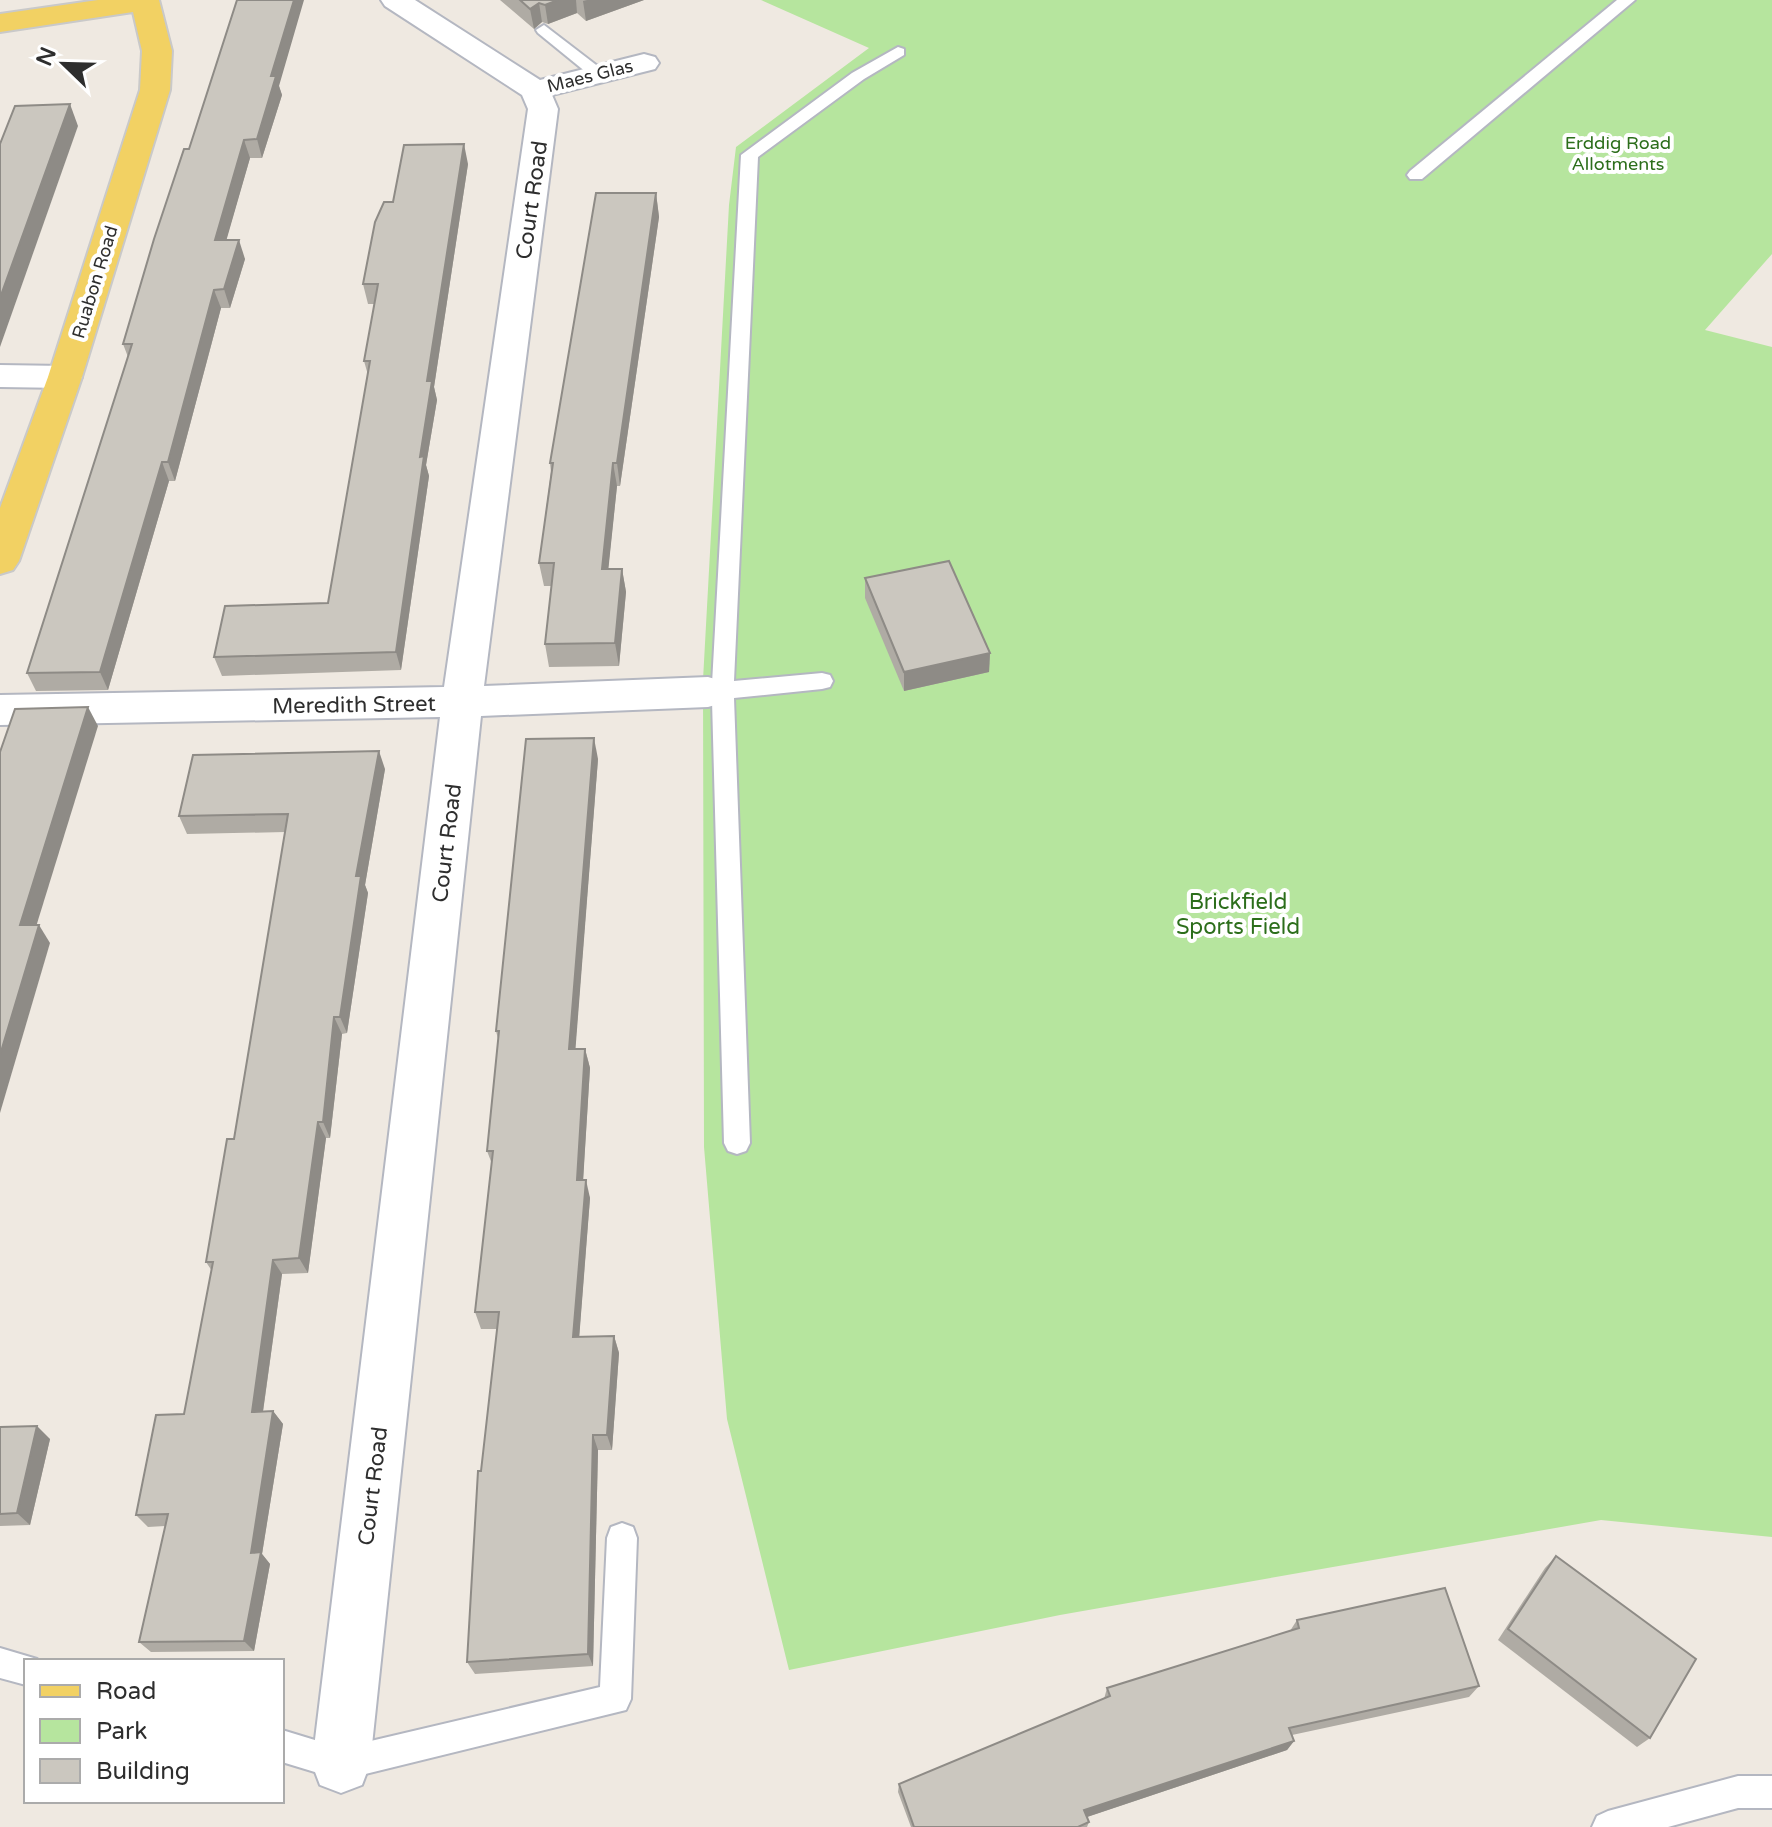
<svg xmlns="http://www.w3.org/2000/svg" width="1772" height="1827" font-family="'Varela Round',sans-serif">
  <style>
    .green { fill: #b6e59e }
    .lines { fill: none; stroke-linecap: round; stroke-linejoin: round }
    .lane-casing { stroke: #b4b7c1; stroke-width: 4 }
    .street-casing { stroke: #b4b7c1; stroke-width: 4 }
    .primary-casing { stroke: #c9c9c9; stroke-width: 4 }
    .lane { fill: #fff; fill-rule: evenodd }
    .street { fill: #fff; fill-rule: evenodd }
    .primary { fill: #f2d163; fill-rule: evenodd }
    .wall { fill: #afaba4 }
    .shaded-wall { fill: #8e8b86 }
    .building { fill: #cbc7bf; stroke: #8e8b86; stroke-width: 2 }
    .labels { text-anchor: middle; stroke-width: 8; stroke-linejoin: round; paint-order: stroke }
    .far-street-label { font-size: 18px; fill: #2e2e2e; stroke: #fff }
    .far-park-label { font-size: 18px; fill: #2c6e1b; stroke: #fff }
    .street-label { font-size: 22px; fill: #2e2e2e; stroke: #fff }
    .park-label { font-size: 22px; fill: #2c6e1b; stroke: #fff }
  </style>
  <rect width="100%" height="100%" fill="#efe9e1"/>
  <polygon class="green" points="761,0 1772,0 1772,254 1705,330 1772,347 1772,1537 1601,1520 1060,1615 789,1670 727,1419 704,1147 703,680 729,205 736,147 869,48"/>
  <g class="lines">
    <g class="lane-casing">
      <g id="lane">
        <polygon points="1617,0 1635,0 1422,179 1410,179 1407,175 1410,171"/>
        <polygon points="544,25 604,71 604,77 592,77 538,33 536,30"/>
        <polygon points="898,47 904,49 904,55 864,79 758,157 734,681 822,673 830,675 833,681 830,687 822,689 734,698 750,1143 746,1151 737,1154 728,1151 724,1143 712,700 701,698 698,692 701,686 712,684 741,155 852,73"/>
        <polygon points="622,1523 633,1527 637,1538 631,1699 626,1710 341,1780 282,1762 282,1730 341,1748 600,1687 607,1538 611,1527"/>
        <polygon points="0,1648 37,1659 26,1661 26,1685 0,1678"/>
        <polygon points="1738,1776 1772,1776 1772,1808 1738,1808 1668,1827 1592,1827 1597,1816 1608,1811"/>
      </g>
    </g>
    <g class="street-casing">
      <g id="street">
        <polygon points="381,0 415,0 540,80 644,54 655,57 659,63 655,69 552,95 558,109 484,686 708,677 722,681 728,692 722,703 708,707 481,716 370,1764 362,1785 341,1793 320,1785 312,1764 440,717 0,725 0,695 444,687 528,109 522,95 385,6"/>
        <polygon points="0,365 65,366 77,369 82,377 77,385 65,388 0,387"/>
      </g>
    </g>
    <g class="primary-casing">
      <polygon id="primary" points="98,0 159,0 172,51 170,90 82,377 19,561 13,570 0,574 0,508 48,377 140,90 142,51 133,12 0,32 0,14"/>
    </g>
    <use href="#lane" class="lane"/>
    <use href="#street" class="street"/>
    <use href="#primary" class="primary"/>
  </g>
  <g class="wall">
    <polygon points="500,0 644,0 586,21 577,13 548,24 542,22 534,29"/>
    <polygon points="279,86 282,95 262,158 250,158 226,240 245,259 230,308 221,308 175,481 169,481 108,690 36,691 27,673 128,357 123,344 189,149"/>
    <polygon points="468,164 434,387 437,400 426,465 429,476 401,670 222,676 214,657 328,603 368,375 364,361 375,304 368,304 363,284 393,202"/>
    <polygon points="656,193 659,217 620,486 617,486 608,569 622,569 626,592 619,666 549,667 545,644 552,586 544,586 539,563 551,472 550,463"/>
    <polygon points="865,578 990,653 989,672 904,691 865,598"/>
    <polygon points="598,759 575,1049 585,1049 590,1068 583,1180 590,1198 579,1337 614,1336 619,1353 612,1450 598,1450 593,1666 475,1674 467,1662 481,1471 497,1329 481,1329 475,1312 492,1164 487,1151 498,1039 496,1031"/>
    <polygon points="385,769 365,885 368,893 347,1033 342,1034 330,1138 326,1138 308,1273 282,1274 263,1412 273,1411 283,1424 262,1554 270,1564 254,1651 151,1652 139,1642 165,1526 148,1527 136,1515 184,1414 212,1271 206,1262 234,1139 285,832 187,834 179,816"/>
    <polygon points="0,1427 50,1439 30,1525 0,1526"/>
    <polygon points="1556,1556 1650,1738 1637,1747 1498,1640 1545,1568"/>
    <polygon points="1297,1620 1479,1686 1469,1697 1292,1735 1294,1741 1287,1750 1087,1817 1089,1822 1087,1827 911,1827 898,1792 899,1784 1104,1699 1107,1688 1290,1631"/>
  </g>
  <g class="shaded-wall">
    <polygon points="294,0 304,0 279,86 282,95 262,158 257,139 271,76"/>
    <polygon points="558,0 576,0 577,13 548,24 545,5"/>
    <polygon points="587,0 644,0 586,21 583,1"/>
    <polygon points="539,3 542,22 534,29 530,9"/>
    <polygon points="70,104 78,126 0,347 0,298"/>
    <polygon points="244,140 250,158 221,259 215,240"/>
    <polygon points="464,144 468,164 434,387 437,400 426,465 429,476 401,670 396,652 420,457 427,381"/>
    <polygon points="656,193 659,217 620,486 617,463"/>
    <polygon points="239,240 245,259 230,308 224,289"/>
    <polygon points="214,290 221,308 175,481 168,462"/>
    <polygon points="162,462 169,481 108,690 100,672"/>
    <polygon points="613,463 617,486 606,592 602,569"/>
    <polygon points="622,569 626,592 619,666 615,643"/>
    <polygon points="990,653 989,672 904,691 904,672"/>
    <polygon points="88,707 98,726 31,943 20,925"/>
    <polygon points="594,738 598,759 574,1068 569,1049"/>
    <polygon points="379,751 385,769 365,885 368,893 347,1033 340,1017 356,876"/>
    <polygon points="39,925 50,943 0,1113 0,1055"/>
    <polygon points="334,1017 342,1034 330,1138 323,1122"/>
    <polygon points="585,1049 590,1068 582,1198 577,1180"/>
    <polygon points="318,1122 326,1138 308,1273 299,1258"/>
    <polygon points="586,1180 590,1198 578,1353 573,1337"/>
    <polygon points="273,1260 282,1274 261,1425 252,1412"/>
    <polygon points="614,1336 619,1353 612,1450 607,1435"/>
    <polygon points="273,1411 283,1424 262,1554 270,1564 254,1651 244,1641 251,1553"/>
    <polygon points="37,1426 50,1439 30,1525 17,1513"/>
    <polygon points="593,1435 598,1450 593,1666 588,1654"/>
    <polygon points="1294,1741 1287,1750 1081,1819 1084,1810"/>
  </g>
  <g class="building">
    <polygon points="237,0 294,0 271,76 276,76 257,139 244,140 215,240 239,240 224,289 214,290 168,462 162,462 100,672 27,673 132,344 123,344 154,239 184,149 189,149"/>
    <polygon points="520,0 558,0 545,5 539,3 530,9"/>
    <polygon points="70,104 0,298 0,144 15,106"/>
    <polygon points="464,144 427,381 432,381 420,457 424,456 396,652 214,657 225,606 328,603 370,361 364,361 378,284 363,284 375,222 384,202 393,202 404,145"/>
    <polygon points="596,193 656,193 617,463 613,463 602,569 622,569 615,643 545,644 554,563 539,563 553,463 550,463"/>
    <polygon points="949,561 990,653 904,672 865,578"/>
    <polygon points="88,707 20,925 39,925 0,1055 0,752 15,709"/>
    <polygon points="594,738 569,1049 585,1049 577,1180 586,1180 573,1337 614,1336 607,1435 593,1435 588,1654 467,1662 478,1471 481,1471 499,1312 475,1312 493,1151 487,1151 499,1031 496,1031 526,739"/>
    <polygon points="379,751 356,876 361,876 340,1017 334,1017 323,1122 318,1122 299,1258 273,1260 252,1412 273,1411 251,1553 261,1552 244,1641 139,1642 168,1514 136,1515 156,1415 184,1414 213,1262 206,1262 227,1139 234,1139 288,814 179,816 193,755"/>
    <polygon points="37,1426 17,1513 0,1514 0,1427"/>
    <polygon points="1556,1556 1696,1659 1650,1738 1508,1629"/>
    <polygon points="1445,1588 1479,1686 1289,1728 1294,1741 1084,1810 1089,1822 1078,1827 914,1827 899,1784 1110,1696 1107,1688 1299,1628 1297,1620"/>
  </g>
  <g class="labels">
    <g class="far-street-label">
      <text transform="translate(590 76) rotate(-14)" y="6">Maes Glas</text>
      <text transform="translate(95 282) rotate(-73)" y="6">Ruabon Road</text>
    </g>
    <g class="far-park-label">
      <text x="1618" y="149">Erddig Road<tspan x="1618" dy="21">Allotments</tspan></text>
    </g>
    <g class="street-label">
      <text transform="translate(531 200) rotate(-82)" y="8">Court Road</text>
      <text transform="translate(354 704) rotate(-1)" y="8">Meredith Street</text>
      <text transform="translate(446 843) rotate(-83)" y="8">Court Road</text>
      <text transform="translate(372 1486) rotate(-83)" y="8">Court Road</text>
    </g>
    <g class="park-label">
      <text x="1238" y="909">Brickfield<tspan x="1238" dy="25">Sports Field</tspan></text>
    </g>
  </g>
  <rect x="24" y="1659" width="260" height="144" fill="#ffffff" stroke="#ababab" stroke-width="2"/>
  <rect x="40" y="1685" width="40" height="12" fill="#f2d163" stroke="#ababab" stroke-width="2"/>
  <text x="96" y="1699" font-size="24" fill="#2e2e2e">Road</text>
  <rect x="40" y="1719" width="40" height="24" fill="#b6e59e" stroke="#ababab" stroke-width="2"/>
  <text x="96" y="1739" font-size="24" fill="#2e2e2e">Park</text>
  <rect x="40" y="1759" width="40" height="24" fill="#cbc7bf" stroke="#ababab" stroke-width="2"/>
  <text x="96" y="1779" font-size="24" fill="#2e2e2e">Building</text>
  <g transform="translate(64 64) rotate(293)" stroke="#ffffff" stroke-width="6" paint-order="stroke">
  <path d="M0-6L14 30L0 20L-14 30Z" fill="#2e2e2e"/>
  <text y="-12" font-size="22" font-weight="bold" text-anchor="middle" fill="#2e2e2e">N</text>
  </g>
</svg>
